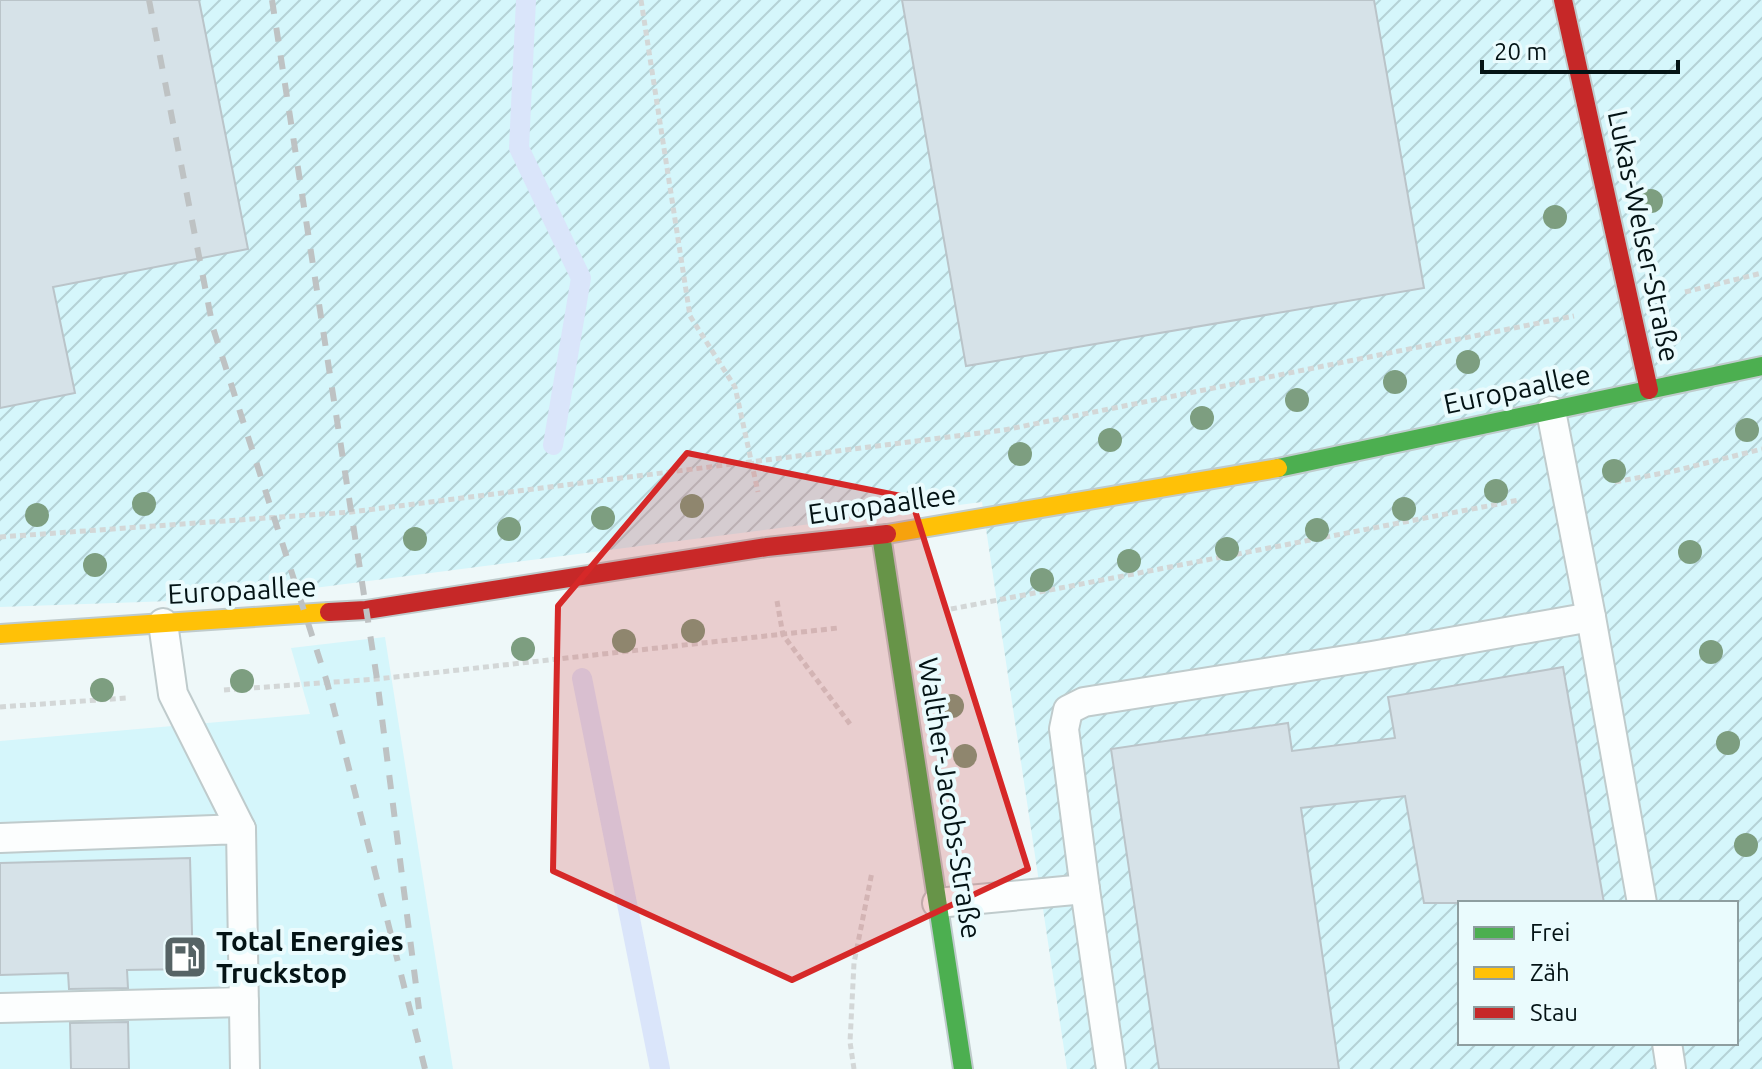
<svg xmlns="http://www.w3.org/2000/svg" width="1762" height="1069" font-family="Ubuntu,sans-serif">
  <style>
    .built { fill: #d5f6fb }
    .industrial { fill: url(#industrial-furrows); fill-rule: evenodd }
    .lines { fill: none; stroke-linecap: round; stroke-linejoin: round }
    .stream { stroke: #dae5fa; stroke-width: 20 }
    .building { fill: #d6e2e8; stroke: #bac4c9; stroke-width: 2 }
    .lane-casing { stroke: #bfcbcc; stroke-width: 32 }
    .fast-casing { stroke: #bfcbcc; stroke-width: 22 }
    .slow-casing { stroke: #bfcbcc; stroke-width: 22 }
    .jam-casing { stroke: #bfcbcc; stroke-width: 22 }
    .path { stroke: #d3d7d7; stroke-width: 5; stroke-dasharray: 6 4; stroke-linecap: butt }
    .lane { stroke: #fcfefe; stroke-width: 28 }
    .fast { stroke: #4caf50; stroke-width: 18 }
    .slow { stroke: #ffc107; stroke-width: 18 }
    .jam { stroke: #c62828; stroke-width: 18 }
    .rail { stroke: #bec2c3; stroke-width: 6; stroke-dasharray: 14 14; stroke-linecap: butt }
    .tree { fill: #7d9e80 }
    .marked { fill: #d62828; fill-opacity: 0.2; stroke: #d62828; stroke-width: 6; stroke-linejoin: round }
    .labels { text-anchor: middle; stroke-width: 8; stroke-linejoin: round; paint-order: stroke }
    .street-label { font-size: 28px; fill: #041315; stroke: #eafbfd }
    .poi-label { font-size: 28px; font-weight: bold; fill: #041315; stroke: #eafbfd; text-anchor: start }
  </style>
  <defs>
    <pattern id="industrial-furrows" width="10" height="10" patternUnits="userSpaceOnUse" patternTransform="scale(2)"><rect width="10" height="10" fill="#d5f6fb"/><path d="M-1 1l2-2M0 10L10 0M9 11l2-2" fill="none" stroke="#b5d2d6"/></pattern>
  </defs>
  <rect width="100%" height="100%" fill="#eef8f9"/>
  <polygon class="built" points="385,637 453,1069 0,1069 0,741 310,714 291,648"/>
  <path class="industrial" d="M0,0H1762V1069H1067L982,502L228,599L0,607ZM1460,903H1736V1043H1460Z"/>
  <g class="lines">
    <g class="stream">
      <polyline points="526,0 519,148 581,278 553,445"/>
      <polyline points="582,678 660,1069"/>
    </g>
  </g>
  <g class="building">
    <polygon points="0,0 199,0 248,249 53,287 75,393 0,408"/>
    <polygon points="902,0 1374,0 1424,288 966,366"/>
    <polygon points="1563,667 1604,903 1424,903 1405,796 1301,808 1339,1069 1159,1069 1111,749 1288,723 1292,751 1395,738 1388,697"/>
    <polygon points="190,858 193,969 127,970 128,988 69,989 68,973 0,975 0,863"/>
    <polygon points="128,1022 129,1069 71,1069 70,1023"/>
  </g>
  <g class="lines">
    <g class="lane-casing">
      <g id="lane">
        <polyline points="1551,411 1591,617 1642,903"/>
        <polyline points="163,623 173,694 241,829"/>
        <polyline points="0,838 241,829 245,1069"/>
        <polyline points="1085,889 1111,1069"/>
        <polyline points="937,903 1085,889 1064,729 1068,710 1084,702 1372,656 1591,617"/>
        <polyline points="0,1008 244,1002"/>
        <polyline points="1667,1043 1671,1069"/>
      </g>
    </g>
    <g class="fast-casing">
      <g id="fast">
        <polyline points="1278,468 1762,366"/>
        <polyline points="881,535 963,1069"/>
      </g>
    </g>
    <g class="slow-casing">
      <g id="slow">
        <polyline points="887,534 1278,468"/>
        <polyline points="0,634 329,612"/>
      </g>
    </g>
    <g class="jam-casing">
      <g id="jam">
        <polyline points="1563,0 1649,390"/>
        <polyline points="329,612 366,610 767,547 887,534"/>
      </g>
    </g>
    <g class="path">
      <polyline points="641,0 690,316 735,387 758,492"/>
      <polyline points="1685,292 1762,273"/>
      <polyline points="1615,482 1674,471 1762,449"/>
      <polyline points="0,537 351,512 1004,430 1574,316"/>
      <polyline points="777,601 783,635 850,724"/>
      <polyline points="951,609 1519,500"/>
      <polyline points="224,690 377,679 838,628"/>
      <polyline points="0,707 126,698"/>
      <polyline points="854,1069 850,1042 854,963 872,872"/>
    </g>
    <use href="#lane" class="lane"/>
    <use href="#fast" class="fast"/>
    <use href="#slow" class="slow"/>
    <use href="#jam" class="jam"/>
    <g class="rail">
      <polyline points="149,0 213,328 327,682 425,1069"/>
      <polyline points="272,0 377,679 419,1009"/>
    </g>
  </g>
  <g class="tree">
    <circle cx="1651" cy="201" r="12"/>
    <circle cx="1555" cy="217" r="12"/>
    <circle cx="1468" cy="362" r="12"/>
    <circle cx="1395" cy="382" r="12"/>
    <circle cx="1297" cy="400" r="12"/>
    <circle cx="1202" cy="418" r="12"/>
    <circle cx="1747" cy="430" r="12"/>
    <circle cx="1110" cy="440" r="12"/>
    <circle cx="1020" cy="454" r="12"/>
    <circle cx="1614" cy="471" r="12"/>
    <circle cx="1496" cy="491" r="12"/>
    <circle cx="144" cy="504" r="12"/>
    <circle cx="692" cy="506" r="12"/>
    <circle cx="1404" cy="509" r="12"/>
    <circle cx="37" cy="515" r="12"/>
    <circle cx="603" cy="518" r="12"/>
    <circle cx="509" cy="529" r="12"/>
    <circle cx="1317" cy="530" r="12"/>
    <circle cx="415" cy="539" r="12"/>
    <circle cx="1227" cy="549" r="12"/>
    <circle cx="1690" cy="552" r="12"/>
    <circle cx="1129" cy="561" r="12"/>
    <circle cx="95" cy="565" r="12"/>
    <circle cx="1042" cy="580" r="12"/>
    <circle cx="693" cy="631" r="12"/>
    <circle cx="624" cy="641" r="12"/>
    <circle cx="523" cy="649" r="12"/>
    <circle cx="1711" cy="652" r="12"/>
    <circle cx="242" cy="681" r="12"/>
    <circle cx="102" cy="690" r="12"/>
    <circle cx="952" cy="706" r="12"/>
    <circle cx="1728" cy="743" r="12"/>
    <circle cx="965" cy="756" r="12"/>
    <circle cx="1746" cy="845" r="12"/>
  </g>
  <path class="marked" d="M687,453L911,498L1028,869L792,980L553,871L558,606Z"/>
  <defs>
    <g id="fuel-square" transform="scale(2.3)"><rect x="-9" y="-9" width="18" height="18" rx="4" fill="#566365" stroke="#eafbfd"/><path d="M-5.5-6h7V0h2V4h1.3V-2.5L3-4.5l.8-.8L6-3V5H2.5V1h-1V6h-7ZM-4.2-4.7v3.2H.2V-4.7Z" fill="#fff"/></g>
  </defs>
  <g fill-rule="evenodd">
    <use href="#fuel-square" x="185" y="957"/>
  </g>
  <g class="labels">
    <g class="street-label">
      <text transform="translate(1644 236) rotate(78)" y="10">Lukas-Welser-Straße</text>
      <text transform="translate(1517 389) rotate(-12)" y="10">Europaallee</text>
      <text transform="translate(882 504) rotate(-8)" y="10">Europaallee</text>
      <text transform="translate(242 590) rotate(-3)" y="10">Europaallee</text>
      <text transform="translate(950 798) rotate(81)" y="10">Walther-Jacobs-Straße</text>
    </g>
    <g class="poi-label">
      <text x="216" y="951">Total Energies<tspan x="216" dy="32">Truckstop</tspan></text>
    </g>
  </g>
  <rect x="1458" y="901" width="280" height="144" fill="#eafbfd" stroke="#8e9ea0" stroke-width="2"/>
  <rect x="1474" y="927" width="40" height="12" fill="#4caf50" stroke="#8e9ea0" stroke-width="2"/>
  <text x="1530" y="941" font-size="24" fill="#041315">Frei</text>
  <rect x="1474" y="967" width="40" height="12" fill="#ffc107" stroke="#8e9ea0" stroke-width="2"/>
  <text x="1530" y="981" font-size="24" fill="#041315">Zäh</text>
  <rect x="1474" y="1007" width="40" height="12" fill="#c62828" stroke="#8e9ea0" stroke-width="2"/>
  <text x="1530" y="1021" font-size="24" fill="#041315">Stau</text>
  <path d="M1482 60v12h196v-12" fill="none" stroke="#041315" stroke-width="4"/>
  <text x="1494" y="60" font-size="24" fill="#041315" stroke="#eafbfd" stroke-width="6" paint-order="stroke">20 m</text>
</svg>
